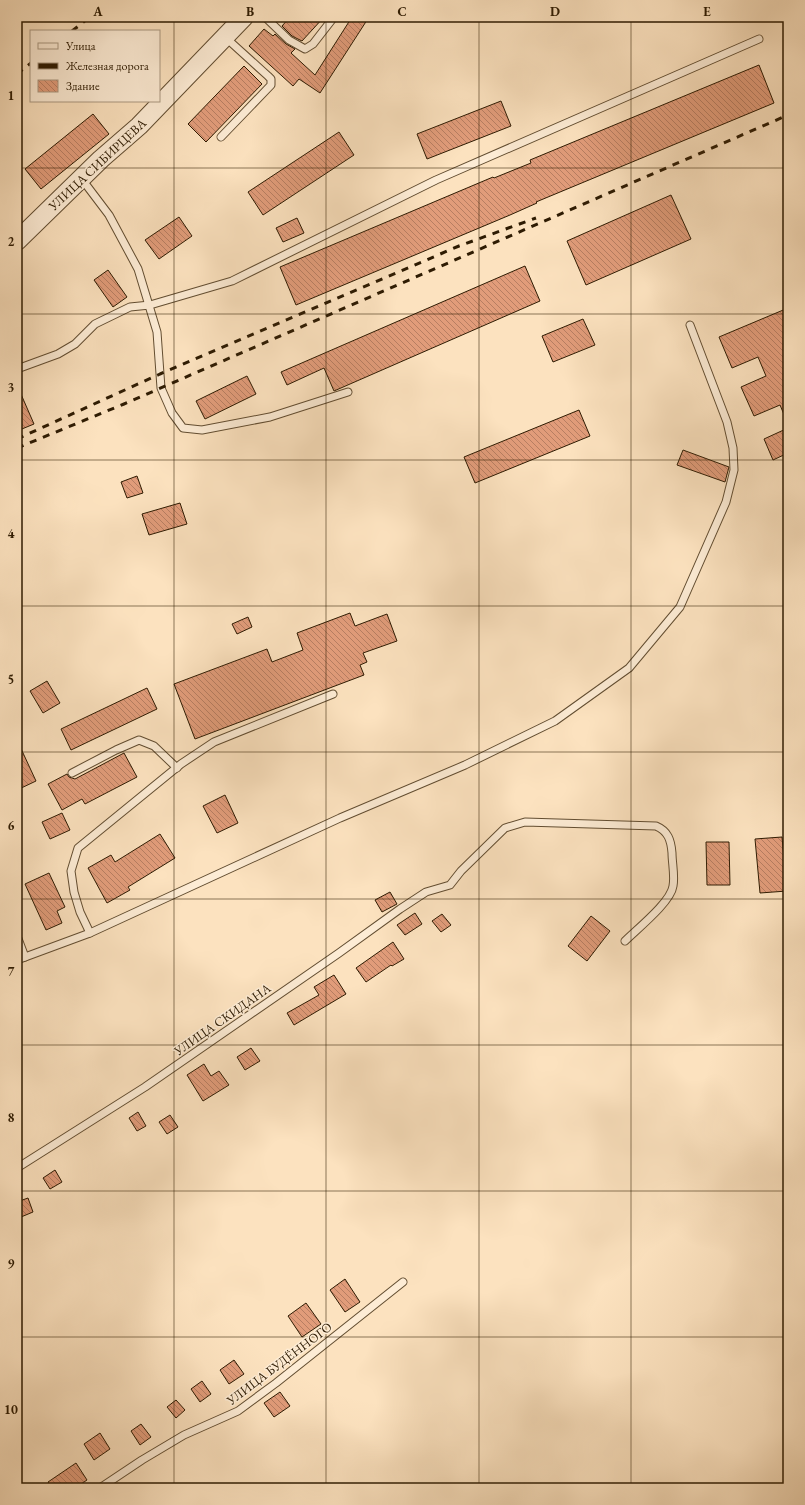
<svg xmlns="http://www.w3.org/2000/svg" width="805" height="1505" font-family="'EB Garamond',serif">
  <style>
    .building { fill: url(#building-back-hatch); stroke: #2e1b02 }
    .lines { fill: none; stroke-linecap: round; stroke-linejoin: round }
    .service-casing { stroke: #624d31; stroke-width: 9 }
    .tertiary-casing { stroke: #624d31; stroke-width: 20 }
    .service { stroke: #fdecd5; stroke-width: 7 }
    .tertiary { stroke: #fdecd5; stroke-width: 18 }
    .rail { stroke: #2e1b02; stroke-width: 3; stroke-dasharray: 7 7; stroke-linecap: butt }
    .grid { fill: none; stroke: #2e1b02; stroke-width: 1; stroke-opacity: 0.55 }
    .labels { text-anchor: middle; stroke-width: 3; stroke-linejoin: round; paint-order: stroke }
    .street-label { font-size: 13px; fill: #2e1b02; stroke: #fdecd5 }
    .neatline { fill: none; stroke: #2e1b02; stroke-width: 1.5 }
    .grid-label { font-size: 13px; text-anchor: middle; font-weight: bold; fill: #2e1b02 }
  </style>
  <defs>
    <pattern id="building-back-hatch" width="6" height="6" patternUnits="userSpaceOnUse"><rect width="6" height="6" fill="#e19c7a"/><path d="M-1 5l2 2M0 0l6 6M5-1l2 2" fill="none" stroke="#b77e62"/></pattern>
  </defs>
  <rect width="100%" height="100%" fill="#fce2bf"/>
  <filter id="stains"><feTurbulence type="fractalNoise" baseFrequency=".005" numOctaves="4"/><feColorMatrix values="0 0 0 0 .2 0 0 0 0 .09 0 0 0 0 .02 0 0 0 .5 -.17"/></filter>
  <radialGradient id="worn" r=".72"><stop offset=".6" stop-color="#630" stop-opacity="0"/><stop offset="1" stop-color="#630" stop-opacity=".3"/></radialGradient>
  <g class="building">
    <polygon points="290,17 324,17 302,41 292,36 282,26"/>
    <polygon points="352,17 369,17 320,93 299,79 293,86 249,46 264,29 273,36 275,34 286,44 295,49 291,53 315,75"/>
    <polygon points="759,65 774,103 536,202 537,203 510,215 296,305 280,267 493,177 494,178 531,163 530,160"/>
    <polygon points="244,66 262,84 206,142 188,124"/>
    <polygon points="501,101 511,126 427,159 417,134"/>
    <polygon points="93,114 109,134 41,189 25,169"/>
    <polygon points="339,132 354,155 263,215 248,192"/>
    <polygon points="671,195 691,239 586,285 567,241"/>
    <polygon points="179,217 192,236 159,259 145,240"/>
    <polygon points="297,218 304,233 283,242 276,228"/>
    <polygon points="525,266 540,301 334,391 324,368 287,385 281,372"/>
    <polygon points="108,270 127,297 113,307 94,280"/>
    <polygon points="788,308 788,424 780,405 754,416 741,387 766,376 758,357 732,368 719,337"/>
    <polygon points="583,319 595,345 553,362 542,336"/>
    <polygon points="247,376 256,394 205,419 196,401"/>
    <polygon points="17,385 34,424 17,431"/>
    <polygon points="579,410 590,436 475,483 464,457"/>
    <polygon points="788,428 788,453 773,460 764,439"/>
    <polygon points="683,450 729,467 725,482 677,465"/>
    <polygon points="137,476 143,493 127,498 121,482"/>
    <polygon points="180,503 187,524 149,535 142,514"/>
    <polygon points="350,613 355,626 387,614 397,641 363,653 367,662 360,665 364,675 195,739 174,684 267,649 272,662 303,650 297,633"/>
    <polygon points="248,617 252,627 237,634 232,624"/>
    <polygon points="47,681 60,703 43,713 30,691"/>
    <polygon points="147,688 157,709 71,750 61,729"/>
    <polygon points="17,740 36,781 17,790"/>
    <polygon points="124,753 137,777 85,804 82,799 62,810 48,784 67,774 69,777 75,779"/>
    <polygon points="225,795 238,823 217,833 203,806"/>
    <polygon points="62,813 70,830 50,839 42,822"/>
    <polygon points="160,834 175,858 128,887 130,890 107,903 88,868 111,855 115,862"/>
    <polygon points="782,837 787,891 760,893 755,839"/>
    <polygon points="706,842 729,842 730,885 707,885"/>
    <polygon points="49,873 65,907 57,911 62,923 46,930 25,884"/>
    <polygon points="390,892 397,904 382,912 375,900"/>
    <polygon points="415,913 422,924 405,935 397,925"/>
    <polygon points="442,914 451,925 441,932 432,921"/>
    <polygon points="591,916 610,931 587,961 568,946"/>
    <polygon points="393,942 404,959 392,966 391,965 366,982 356,968"/>
    <polygon points="334,975 346,994 294,1025 287,1013 319,995 314,987"/>
    <polygon points="251,1048 260,1061 245,1070 237,1057"/>
    <polygon points="204,1064 211,1076 219,1071 229,1085 203,1101 187,1075"/>
    <polygon points="138,1112 146,1126 137,1131 129,1118"/>
    <polygon points="170,1115 178,1127 167,1134 159,1122"/>
    <polygon points="55,1170 62,1182 50,1189 43,1178"/>
    <polygon points="28,1198 33,1212 21,1217 17,1202"/>
    <polygon points="345,1279 360,1302 345,1312 330,1290"/>
    <polygon points="306,1303 321,1324 302,1337 288,1316"/>
    <polygon points="234,1360 244,1374 229,1384 220,1370"/>
    <polygon points="202,1381 211,1394 200,1402 191,1389"/>
    <polygon points="280,1392 290,1406 274,1417 264,1403"/>
    <polygon points="176,1400 185,1410 176,1418 167,1407"/>
    <polygon points="141,1424 151,1437 140,1445 131,1431"/>
    <polygon points="100,1433 110,1449 94,1460 84,1444"/>
    <polygon points="76,1463 87,1480 75,1488 52,1488 48,1482"/>
  </g>
  <g class="lines">
    <g class="service-casing">
      <g id="service">
        <polyline points="265,17 289,40 305,49 313,44 334,17"/>
        <polyline points="221,137 271,85 271,79 268,76 225,37"/>
        <polyline points="81,178 109,215 138,269 157,332 161,388 172,413 183,428 202,430 270,417 348,392"/>
        <polyline points="17,369 58,354 75,344 95,324 130,307 150,305 232,281 436,180 759,39"/>
        <polyline points="72,773 116,750 139,740 154,746 177,768"/>
        <polyline points="90,933 80,912 74,892 71,871 78,848 181,764 214,742 333,694"/>
        <polyline points="17,936 25,957"/>
        <polyline points="17,960 90,933 340,818 465,765 555,721 629,668 680,607 726,502 734,470 733,448 727,422 690,325"/>
        <path d="M17,1168L145,1087L339,953L400,909L426,892L450,885L461,871L505,828L525,822L656,826C668,831 671,840 672,853C672,863 675,876 673,886C671,902 637,929 625,941"/>
        <polyline points="100,1488 142,1460 184,1435 238,1411 276,1383 403,1282"/>
      </g>
    </g>
    <g class="tertiary-casing">
      <polyline id="tertiary" points="17,241 101,159 139,126 244,17"/>
    </g>
    <use href="#service" class="service"/>
    <use href="#tertiary" class="tertiary"/>
    <g class="rail">
      <polyline points="72,31 90,17"/>
      <polyline points="17,74 31,63"/>
      <polyline points="17,439 160,374 459,246 536,218"/>
      <polyline points="17,448 124,404 788,115"/>
    </g>
  </g>
  <path class="grid" d="M174,17V1488M326,17V1488M479,17V1488M631,17V1488M17,168H788M17,314H788M17,460H788M17,606H788M17,752H788M17,899H788M17,1045H788M17,1191H788M17,1337H788"/>
  <g class="labels">
    <g class="street-label">
      <text transform="translate(97 164) rotate(-43)" y="5">УЛИЦА СИБИРЦЕВА</text>
      <text transform="translate(222 1019) rotate(-35)" y="5">УЛИЦА СКИДАНА</text>
      <text transform="translate(279 1363) rotate(-37)" y="5">УЛИЦА БУДЁННОГО</text>
    </g>
  </g>
  <rect width="805" height="1505" fill="none" stroke="#fce2bf" stroke-width="44"/>
  <rect x="30" y="30" width="130" height="72" fill="#fdecd5" stroke="#aa9881"/>
  <rect x="38" y="43" width="20" height="6" fill="#fdecd5" stroke="#aa9881"/>
  <text x="66" y="50" font-size="12" fill="#2e1b02">Улица</text>
  <rect x="38" y="63" width="20" height="6" fill="#2e1b02" stroke="#aa9881"/>
  <text x="66" y="70" font-size="12" fill="#2e1b02">Железная дорога</text>
  <rect x="38" y="80" width="20" height="12" fill="url(#building-back-hatch)" stroke="#aa9881"/>
  <text x="66" y="90" font-size="12" fill="#2e1b02">Здание</text>
  <rect x="22" y="22" width="761" height="1461" class="neatline"/>
  <g class="grid-label">
    <text x="98" y="16">A</text>
    <text x="250" y="16">B</text>
    <text x="402" y="16">C</text>
    <text x="555" y="16">D</text>
    <text x="707" y="16">E</text>
    <text x="11" y="100">1</text>
    <text x="11" y="246">2</text>
    <text x="11" y="392">3</text>
    <text x="11" y="538">4</text>
    <text x="11" y="684">5</text>
    <text x="11" y="830">6</text>
    <text x="11" y="976">7</text>
    <text x="11" y="1122">8</text>
    <text x="11" y="1268">9</text>
    <text x="11" y="1414">10</text>
  </g>
  <rect width="100%" height="100%" filter="url(#stains)"/>
  <rect width="100%" height="100%" fill="url(#worn)"/>
</svg>
